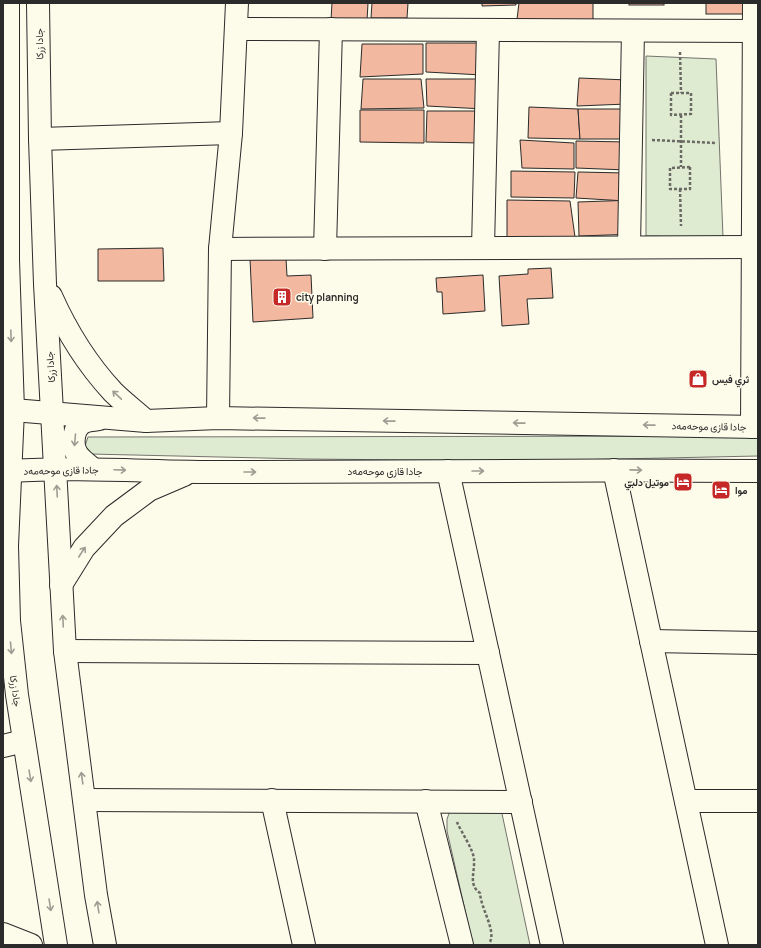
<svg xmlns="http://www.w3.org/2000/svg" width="761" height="948" font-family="Manrope,Vazirmatn,sans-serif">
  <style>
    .green { fill: #deebd1; stroke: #74746e }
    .building { fill: #f2b8a0; stroke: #2b2b2b }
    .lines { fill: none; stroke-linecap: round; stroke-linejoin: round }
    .minor-casing { stroke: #2b2b2b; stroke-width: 24 }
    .major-casing { stroke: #2b2b2b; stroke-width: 24 }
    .path { stroke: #6a6964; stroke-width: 2.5; stroke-dasharray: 3 2; stroke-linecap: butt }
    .minor { stroke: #fdfbea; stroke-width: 22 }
    .major { stroke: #fdfbea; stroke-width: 22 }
    .oneway { stroke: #9e9d94 }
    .labels { text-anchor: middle; stroke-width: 3; stroke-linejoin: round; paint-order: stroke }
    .street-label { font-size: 10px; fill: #2b2b2b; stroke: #fdfbea }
    .poi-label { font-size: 10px; font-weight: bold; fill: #2b2b2b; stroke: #fdfbea; text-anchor: start }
  </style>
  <rect width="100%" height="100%" fill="#fdfbea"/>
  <g class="green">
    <polygon points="646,56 716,59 723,237 646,236"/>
    <polygon points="758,436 758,456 523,461 306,459 90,454 85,446 88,437"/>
    <polygon points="501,809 530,945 473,945 447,831 447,819 450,811"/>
  </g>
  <g class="building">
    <polygon points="332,3 368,3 367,21 331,20"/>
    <polygon points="372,3 408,3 407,18 371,18"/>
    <polygon points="482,3 516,3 516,5 482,6"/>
    <polygon points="519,3 593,3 593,22 517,19"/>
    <rect x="629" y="3" width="35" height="2"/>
    <rect x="706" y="3" width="38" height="11"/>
    <polygon points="426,43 483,43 482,75 426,72"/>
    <polygon points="362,44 423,44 423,74 360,77"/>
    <polygon points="579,78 628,80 627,104 577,106"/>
    <polygon points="363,79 421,79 424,108 361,109"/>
    <polygon points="426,79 482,79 484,109 427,106"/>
    <polygon points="529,107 578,109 580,139 528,138"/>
    <polygon points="578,109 629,109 627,139 580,139"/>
    <polygon points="360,110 424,110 424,143 360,142"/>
    <polygon points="427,111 482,111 481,143 426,142"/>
    <polygon points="520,140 574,143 574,169 522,168"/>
    <polygon points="576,141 627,142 627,170 576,168"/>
    <polygon points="511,171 575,172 574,198 511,197"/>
    <polygon points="578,172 626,173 626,201 576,198"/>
    <polygon points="507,200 570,201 575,237 507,238"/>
    <polygon points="635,200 636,234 579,236 578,202"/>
    <polygon points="163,248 164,281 98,281 98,249"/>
    <polygon points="286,258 287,276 311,275 313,318 253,322 250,259"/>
    <polygon points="551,268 553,298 527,299 529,324 502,326 499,276 528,274 528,269"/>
    <polygon points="483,275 485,311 443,314 442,292 437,292 436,278"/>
  </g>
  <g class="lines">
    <g class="minor-casing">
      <g id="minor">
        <polyline points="237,29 753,31"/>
        <polyline points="40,139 231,133"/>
        <polyline points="629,246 633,31"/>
        <polyline points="483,248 488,30"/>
        <polyline points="220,249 752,247"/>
        <polyline points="325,249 331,29"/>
        <polyline points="218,418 220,249 231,133 237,3"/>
        <polyline points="752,427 754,3"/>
        <polyline points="614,470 717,945"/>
        <polyline points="448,471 552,945"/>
        <polyline points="651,641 758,643"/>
        <polyline points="65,651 488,653"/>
        <polyline points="3,746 24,741"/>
        <polyline points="85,800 521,802"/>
        <polyline points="272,800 304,945"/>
        <polyline points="426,801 462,945"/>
        <polyline points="686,801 758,801"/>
        <polyline points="3,934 31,945"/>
      </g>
    </g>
    <g class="major-casing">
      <g id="major">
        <polyline points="8,3 8,260 13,410 7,546 9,621 17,695 56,945"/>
        <polyline points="38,3 40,139 45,284 65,651 96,895 105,945"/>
        <path d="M51,296C67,332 87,364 113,392C123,402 135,411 146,421"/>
        <polyline points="13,410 146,421 218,418 758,427"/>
        <path d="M93,469C88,465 80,459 77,454C71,444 73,427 84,422C88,420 94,420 99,419"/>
        <path d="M11,471C86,466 161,473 236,472C410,471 584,470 758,471"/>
        <polyline points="61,585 84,548 114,516 149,490 184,475"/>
      </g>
    </g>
    <g class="path">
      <polyline points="680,52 681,93"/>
      <polygon points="671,93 691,93 691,114 671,115"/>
      <polyline points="681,115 681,167"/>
      <polyline points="652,140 717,143"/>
      <polygon points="690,167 690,189 670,189 670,168"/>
      <polyline points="680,189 681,226"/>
      <path d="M457,822C461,832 474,850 474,860C475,872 468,885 480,893C481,909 496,930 490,942"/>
    </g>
    <use href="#minor" class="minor"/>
    <use href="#major" class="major"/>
  </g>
  <defs><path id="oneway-shaft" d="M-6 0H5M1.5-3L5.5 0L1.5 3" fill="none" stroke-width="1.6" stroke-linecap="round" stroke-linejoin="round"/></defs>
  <g class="oneway">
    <use href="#oneway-shaft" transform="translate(11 336) rotate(88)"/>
    <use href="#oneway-shaft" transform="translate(117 395) rotate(-137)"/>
    <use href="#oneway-shaft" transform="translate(259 418) rotate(-179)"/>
    <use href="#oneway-shaft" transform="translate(389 421) rotate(-179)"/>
    <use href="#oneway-shaft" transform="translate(519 423) rotate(-179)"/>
    <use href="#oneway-shaft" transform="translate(649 425) rotate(-179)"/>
    <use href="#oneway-shaft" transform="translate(75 440) rotate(95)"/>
    <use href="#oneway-shaft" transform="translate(120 470) rotate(2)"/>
    <use href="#oneway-shaft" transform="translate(636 470) rotate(1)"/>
    <use href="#oneway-shaft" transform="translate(478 471)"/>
    <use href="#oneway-shaft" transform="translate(250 472)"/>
    <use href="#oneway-shaft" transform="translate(57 491) rotate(-93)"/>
    <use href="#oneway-shaft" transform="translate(82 552) rotate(-57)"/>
    <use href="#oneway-shaft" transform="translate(63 621) rotate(-93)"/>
    <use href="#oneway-shaft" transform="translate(11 648) rotate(85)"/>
    <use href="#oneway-shaft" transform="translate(30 776) rotate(81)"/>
    <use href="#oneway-shaft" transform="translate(82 778) rotate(-98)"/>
    <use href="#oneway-shaft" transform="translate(50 905) rotate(81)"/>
    <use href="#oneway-shaft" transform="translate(98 907) rotate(-99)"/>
  </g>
  <defs>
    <g id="building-square" transform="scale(1)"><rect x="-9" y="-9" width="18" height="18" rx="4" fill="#c62828" stroke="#fdfbea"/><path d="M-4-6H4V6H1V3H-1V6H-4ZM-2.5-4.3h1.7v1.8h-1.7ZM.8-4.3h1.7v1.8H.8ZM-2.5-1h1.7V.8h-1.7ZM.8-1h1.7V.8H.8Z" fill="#fff"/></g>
    <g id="shop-square" transform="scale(1)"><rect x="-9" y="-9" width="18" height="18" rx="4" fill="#c62828" stroke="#fdfbea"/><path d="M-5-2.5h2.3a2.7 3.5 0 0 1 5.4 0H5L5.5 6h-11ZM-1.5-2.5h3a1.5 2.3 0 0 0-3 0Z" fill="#fff"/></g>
    <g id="hotel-square" transform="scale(1)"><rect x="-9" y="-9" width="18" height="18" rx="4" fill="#c62828" stroke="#fdfbea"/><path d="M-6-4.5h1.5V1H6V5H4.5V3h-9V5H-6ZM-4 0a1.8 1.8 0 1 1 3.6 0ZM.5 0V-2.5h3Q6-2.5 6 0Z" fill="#fff"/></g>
  </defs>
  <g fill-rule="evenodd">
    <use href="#building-square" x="282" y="297"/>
    <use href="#shop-square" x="698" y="379"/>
    <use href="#hotel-square" x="683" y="482"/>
    <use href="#hotel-square" x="721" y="490"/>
  </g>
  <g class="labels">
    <g class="street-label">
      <text transform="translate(39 44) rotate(-91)" y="4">جادا زرکا</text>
      <text transform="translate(50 367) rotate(-94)" y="4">جادا زرکا</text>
      <text transform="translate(709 426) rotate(1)" y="4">جادا قازی موحەمەد</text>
      <text transform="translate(61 470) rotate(-1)" y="4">جادا قازی موحەمەد</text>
      <text x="385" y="475">جادا قازی موحەمەد</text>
      <text transform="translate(16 691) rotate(82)" y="4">جادا زرکا</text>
    </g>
    <g class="poi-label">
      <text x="296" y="301">city planning</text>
      <text x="712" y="383">ثري فيس</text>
      <text x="669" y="486" text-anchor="end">موتيل دلبي</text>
      <text x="735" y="494">موا</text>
    </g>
  </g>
  <rect width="761" height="948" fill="none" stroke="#2b2b2b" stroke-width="8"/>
</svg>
